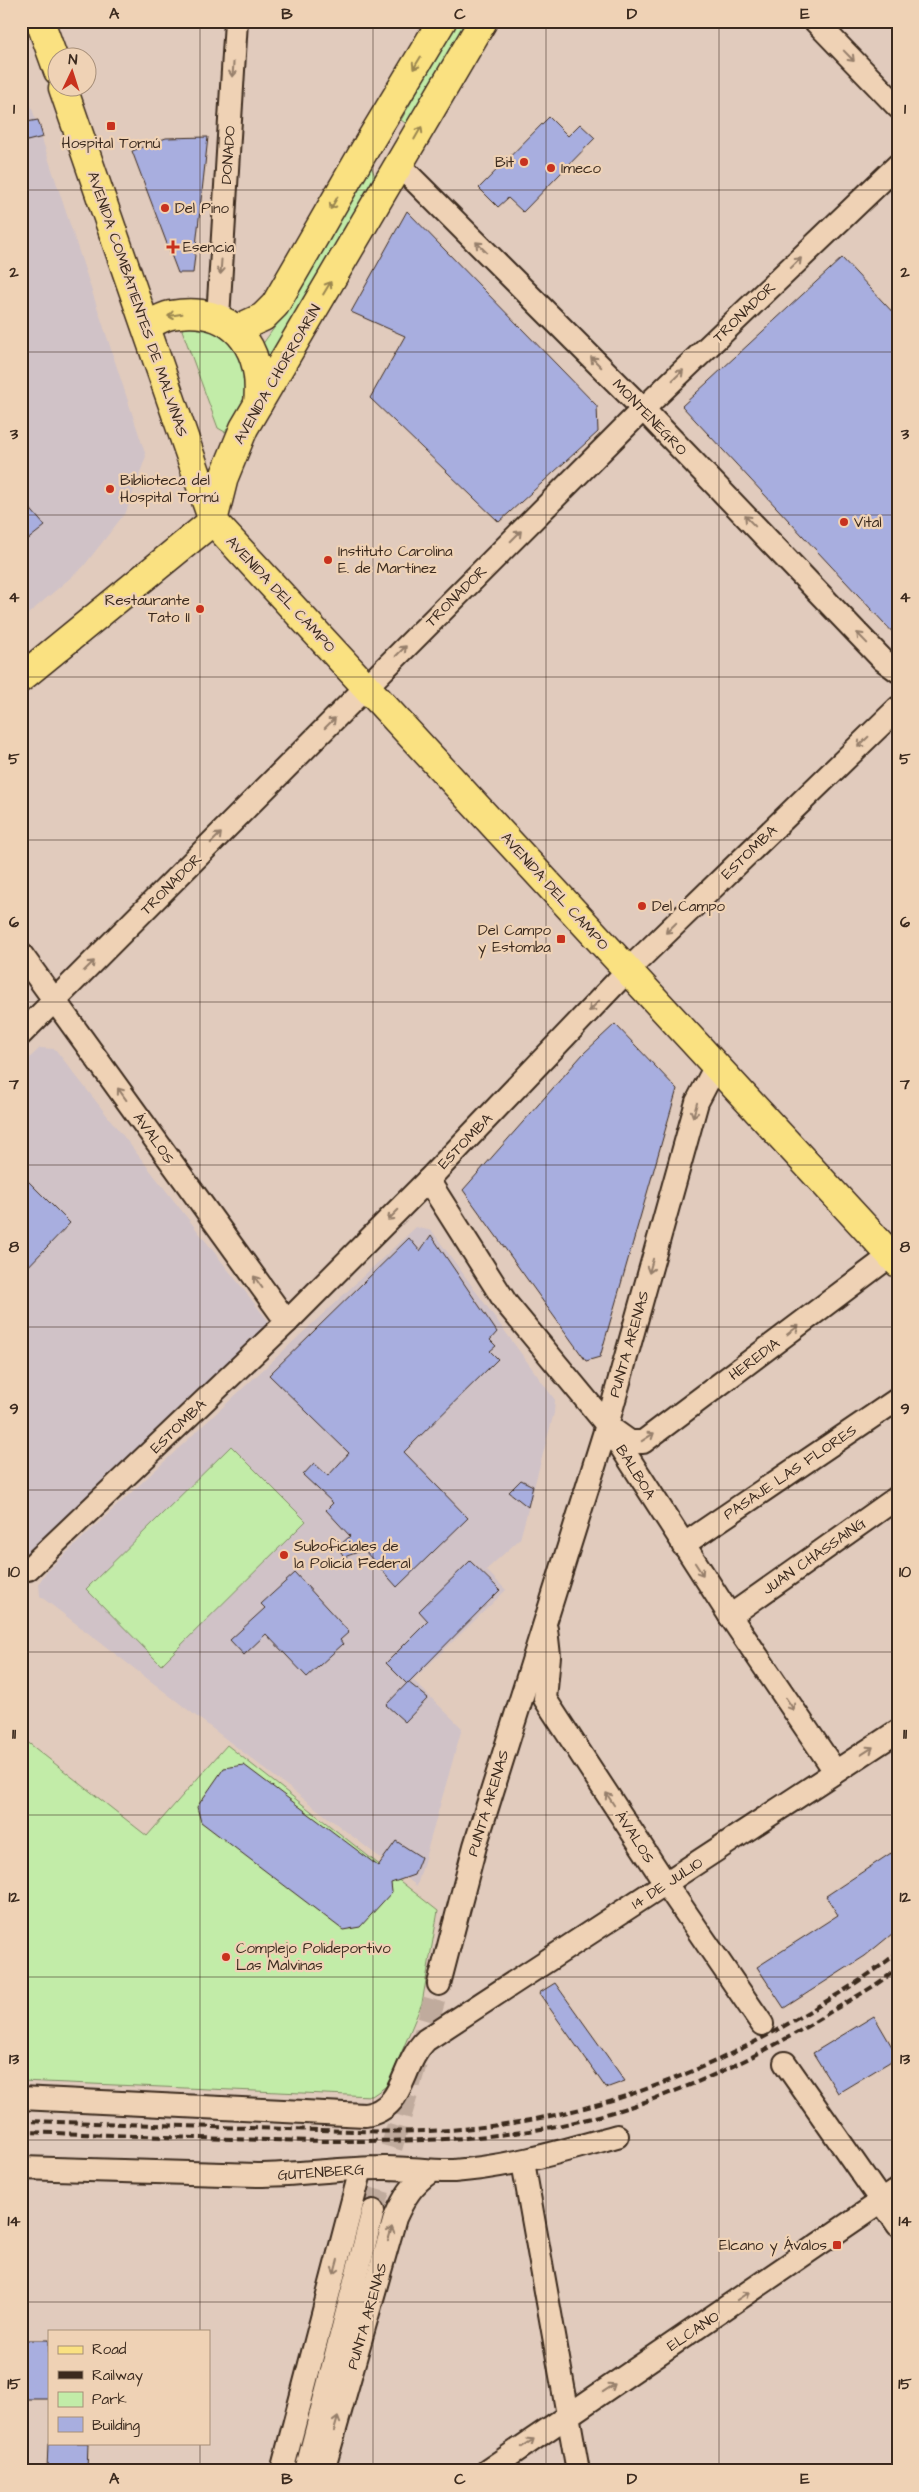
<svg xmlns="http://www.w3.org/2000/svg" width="919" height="2492" font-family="'Architects Daughter',sans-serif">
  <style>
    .built { fill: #d0c2c7 }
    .green { fill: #c2eca8; stroke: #7e8b63 }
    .building { fill: #a8aedf; stroke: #3b2a1e }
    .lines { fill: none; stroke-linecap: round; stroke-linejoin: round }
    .minor-tunnel { stroke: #c0ab9d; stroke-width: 22; stroke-dasharray: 22 11; stroke-linecap: butt }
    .minor-casing { stroke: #3b2a1e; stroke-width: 26 }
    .major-casing { stroke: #3b2a1e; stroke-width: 31 }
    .minor { stroke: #efd2b5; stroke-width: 22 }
    .major { stroke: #fae181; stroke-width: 28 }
    .rail { stroke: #3b2a1e; stroke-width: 4; stroke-dasharray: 8 4; stroke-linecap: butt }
    .oneway { stroke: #957e6a }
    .oneway2 { stroke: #9a8650 }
    .grid { fill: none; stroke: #3b2a1e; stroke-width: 1; stroke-opacity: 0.55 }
    .poi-dot { fill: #c8321e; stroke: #efd2b5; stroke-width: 2 }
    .labels { text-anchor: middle; stroke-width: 4.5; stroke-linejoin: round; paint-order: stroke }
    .poi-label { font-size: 15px; fill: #3b2a1e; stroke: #efd2b5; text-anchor: start }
    .street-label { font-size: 15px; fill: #3b2a1e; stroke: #efd2b5 }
    .neatline { fill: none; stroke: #3b2a1e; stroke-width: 2 }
    .grid-label { font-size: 16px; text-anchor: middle; font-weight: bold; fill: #3b2a1e }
  </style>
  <rect width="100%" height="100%" fill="#e1cbbd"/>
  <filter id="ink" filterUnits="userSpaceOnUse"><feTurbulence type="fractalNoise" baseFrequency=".02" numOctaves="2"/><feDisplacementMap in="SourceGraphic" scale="10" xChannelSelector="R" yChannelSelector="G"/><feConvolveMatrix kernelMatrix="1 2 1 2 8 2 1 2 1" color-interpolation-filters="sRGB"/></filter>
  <g filter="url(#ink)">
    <g class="built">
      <polygon points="21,75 146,456 126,512 83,567 21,620"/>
      <polygon points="40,1048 55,1049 269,1322 21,1567 21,1066"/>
      <polygon points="416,1227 432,1231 555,1400 554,1413 520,1539 486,1570 506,1590 413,1680 462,1728 417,1886 40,1596 39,1583 46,1572"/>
    </g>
    <g class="green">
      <polygon points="457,21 471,21 412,128 401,120"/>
      <polygon points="366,167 372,168 375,177 267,364 262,345 279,321 361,170"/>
      <polygon points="186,324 225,332 243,355 248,403 225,432 218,428 182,330"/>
      <polygon points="231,1446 306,1521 161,1665 86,1589"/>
      <polygon points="21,1737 147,1836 227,1745 438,1911 422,2003 388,2085 372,2096 21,2081"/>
    </g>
    <g class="building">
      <polygon points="549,117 568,136 580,124 595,138 523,212 508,198 498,207 479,188"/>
      <polygon points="38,120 43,137 27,141 21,123"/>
      <polygon points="208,137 193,273 178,273 132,151 166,138"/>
      <polygon points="407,211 597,406 598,432 499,522 370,398 405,336 351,312"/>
      <polygon points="842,258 898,318 898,638 682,406"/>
      <polygon points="21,498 45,526 21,545"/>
      <polygon points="615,1024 677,1089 600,1357 586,1361 463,1190 583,1054"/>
      <polygon points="21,1174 70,1223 21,1274"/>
      <polygon points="431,1235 497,1332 490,1340 496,1346 490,1351 498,1359 404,1452 468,1518 397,1587 364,1550 344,1557 341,1552 339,1546 350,1536 326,1510 333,1503 303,1475 314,1463 328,1476 349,1453 269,1375 409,1238 420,1251"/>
      <polygon points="521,1480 533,1486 528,1507 509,1492"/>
      <polygon points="470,1561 500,1590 407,1684 386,1663 428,1621 419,1611"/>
      <polygon points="295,1573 349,1632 340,1640 343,1644 307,1677 266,1634 244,1655 230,1640 265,1608 261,1604"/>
      <polygon points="408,1682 428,1698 405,1722 386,1705"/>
      <polygon points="244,1765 378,1866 396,1841 421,1857 414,1875 391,1883 392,1892 360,1927 343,1930 201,1822 197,1807 224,1768"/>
      <polygon points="891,1853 898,1864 898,1929 865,1956 784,2008 757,1967 838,1915 826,1896"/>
      <polygon points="555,1983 625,2081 606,2088 539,1993"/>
      <polygon points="874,2016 898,2057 838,2093 813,2053"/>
      <rect x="21" y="2340" width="28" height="59"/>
      <polygon points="48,2443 88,2443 87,2471 47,2471"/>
    </g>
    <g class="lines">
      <polyline class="minor-tunnel" points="373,2211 439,1984"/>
      <g class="minor-casing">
        <g id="minor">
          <polyline points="815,21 898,107"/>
          <polyline points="399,165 643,409 883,660 898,671"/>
          <polyline points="218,318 236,21"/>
          <polyline points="21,954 287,1322"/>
          <polyline points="21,1034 643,409 898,165"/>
          <polyline points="428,1180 506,1303 607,1425 730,1616 835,1771"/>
          <polyline points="609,1427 630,1442 643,1442 898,1250"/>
          <polyline points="683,1545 898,1399"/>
          <polyline points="28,1569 287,1322 428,1180 628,970 898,708"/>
          <polyline points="730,1616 898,1497"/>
          <polyline points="546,1629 549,1656 545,1699 666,1884 762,2024"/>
          <polyline points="439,1984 475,1846 607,1425 697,1102 716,1066"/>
          <polyline points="785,2063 898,2225"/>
          <path d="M21,2098L365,2115C406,2109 400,2065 426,2040L898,1731"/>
          <polyline points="523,2162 578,2471"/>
          <path d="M21,2168L257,2175C299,2175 340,2168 382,2168C406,2167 430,2172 454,2171C510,2167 563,2151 617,2136"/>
          <polyline points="282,2471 361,2169"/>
          <polyline points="306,2471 373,2211"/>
          <path d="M323,2471L395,2218C404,2198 412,2184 430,2172"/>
          <polyline points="487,2471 898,2190"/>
        </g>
      </g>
      <g class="major-casing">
        <g id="major">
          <polyline points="40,21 58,71"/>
          <polyline points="63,88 213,521 898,1263"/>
          <path d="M146,326C154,322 162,317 171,315C232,304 264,346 258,404"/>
          <polyline points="237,329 263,317 275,305 368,144 442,21"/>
          <polyline points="21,678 213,521 224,477 244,428 483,21"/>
        </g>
      </g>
      <use href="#minor" class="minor"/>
      <use href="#major" class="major"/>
      <g class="rail">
        <path d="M21,2121C110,2123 200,2127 289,2129C350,2131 412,2134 473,2128C594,2116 707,2073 810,2011C840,1993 871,1975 898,1952"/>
        <path d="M21,2132C124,2135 226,2140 329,2141C394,2141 458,2141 522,2132C627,2117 735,2072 824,2016C849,2000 876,1987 898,1968"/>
      </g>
    </g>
    <defs><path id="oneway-shaft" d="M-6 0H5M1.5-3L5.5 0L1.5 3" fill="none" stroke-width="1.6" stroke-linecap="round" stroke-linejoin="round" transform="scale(1.25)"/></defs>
    <g class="oneway">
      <use href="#oneway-shaft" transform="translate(849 56) rotate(46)"/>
      <use href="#oneway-shaft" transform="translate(233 70) rotate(94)"/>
      <use href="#oneway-shaft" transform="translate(481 247) rotate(-135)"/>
      <use href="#oneway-shaft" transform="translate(796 263) rotate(-44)"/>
      <use href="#oneway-shaft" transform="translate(221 267) rotate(94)"/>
      <use href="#oneway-shaft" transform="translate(596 362) rotate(-135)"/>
      <use href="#oneway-shaft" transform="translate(678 375) rotate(-44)"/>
      <use href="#oneway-shaft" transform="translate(750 521) rotate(-134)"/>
      <use href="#oneway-shaft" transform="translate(516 536) rotate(-45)"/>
      <use href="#oneway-shaft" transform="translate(862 638) rotate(-134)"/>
      <use href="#oneway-shaft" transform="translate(401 651) rotate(-45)"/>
      <use href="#oneway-shaft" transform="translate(330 723) rotate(-45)"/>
      <use href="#oneway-shaft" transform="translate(863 742) rotate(136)"/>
      <use href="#oneway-shaft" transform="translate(216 838) rotate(-45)"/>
      <use href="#oneway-shaft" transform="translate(671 928) rotate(136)"/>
      <use href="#oneway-shaft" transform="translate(89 966) rotate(-45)"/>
      <use href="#oneway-shaft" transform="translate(594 1006) rotate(134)"/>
      <use href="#oneway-shaft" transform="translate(122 1094) rotate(-126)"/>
      <use href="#oneway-shaft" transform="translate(695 1110) rotate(106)"/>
      <use href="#oneway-shaft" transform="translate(393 1215) rotate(135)"/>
      <use href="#oneway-shaft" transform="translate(651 1266) rotate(106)"/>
      <use href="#oneway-shaft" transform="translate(258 1282) rotate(-126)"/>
      <use href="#oneway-shaft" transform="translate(793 1330) rotate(-37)"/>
      <use href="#oneway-shaft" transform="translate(648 1437) rotate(-33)"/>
      <use href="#oneway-shaft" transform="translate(699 1569) rotate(57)"/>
      <use href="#oneway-shaft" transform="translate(790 1704) rotate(56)"/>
      <use href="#oneway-shaft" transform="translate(867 1751) rotate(-33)"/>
      <use href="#oneway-shaft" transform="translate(610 1799) rotate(-123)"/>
      <use href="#oneway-shaft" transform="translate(390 2234) rotate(-74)"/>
      <use href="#oneway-shaft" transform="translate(336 2267) rotate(105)"/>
      <use href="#oneway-shaft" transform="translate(743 2296) rotate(-34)"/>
      <use href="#oneway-shaft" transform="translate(609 2388) rotate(-34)"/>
      <use href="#oneway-shaft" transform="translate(336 2424) rotate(-74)"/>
      <use href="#oneway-shaft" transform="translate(528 2443) rotate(-34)"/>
    </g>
    <g class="oneway2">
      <use href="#oneway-shaft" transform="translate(417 63) rotate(121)"/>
      <use href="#oneway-shaft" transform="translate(418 133) rotate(-60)"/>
      <use href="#oneway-shaft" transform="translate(334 203) rotate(120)"/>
      <use href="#oneway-shaft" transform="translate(327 288) rotate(-59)"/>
      <use href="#oneway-shaft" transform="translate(175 315) rotate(171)"/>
    </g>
  </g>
  <path class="grid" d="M200,21V2331M373,21V2471M546,21V2471M719,21V2471M21,190H898M21,352H898M21,515H898M21,677H898M21,840H898M21,1002H898M21,1165H898M21,1327H898M21,1490H898M21,1652H898M21,1815H898M21,1977H898M21,2140H898M21,2302H898M200,2443V2471"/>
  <g class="poi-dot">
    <rect x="106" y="121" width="10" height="10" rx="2.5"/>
    <circle cx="524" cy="162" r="5"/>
    <circle cx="551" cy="168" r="5"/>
    <circle cx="165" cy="208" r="5"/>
    <path d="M170.5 239.5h5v5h5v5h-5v5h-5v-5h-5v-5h5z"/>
    <circle cx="110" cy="489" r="5"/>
    <circle cx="844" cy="522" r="5"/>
    <circle cx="328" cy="560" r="5"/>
    <circle cx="200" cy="609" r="5"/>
    <circle cx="642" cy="906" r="5"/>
    <rect x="556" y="934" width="10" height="10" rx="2.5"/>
    <circle cx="284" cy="1555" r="5"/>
    <circle cx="226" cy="1957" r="5"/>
    <rect x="832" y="2240" width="10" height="10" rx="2.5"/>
  </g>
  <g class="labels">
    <g class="poi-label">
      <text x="111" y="148" text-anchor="middle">Hospital Tornú</text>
      <text x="514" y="167" text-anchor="end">Bit</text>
      <text x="561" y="173">Imeco</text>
      <text x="175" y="213">Del Pino</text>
      <text x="183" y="252">Esencia</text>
      <text x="120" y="485">Biblioteca del<tspan x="120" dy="17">Hospital Tornú</tspan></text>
      <text x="854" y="527">Vital</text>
      <text x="338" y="556">Instituto Carolina<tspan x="338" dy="17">E. de Martínez</tspan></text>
      <text x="190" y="605" text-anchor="end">Restaurante<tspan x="190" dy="17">Tato II</tspan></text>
      <text x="652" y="911">Del Campo</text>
      <text x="551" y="935" text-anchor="end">Del Campo<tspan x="551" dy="17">y Estomba</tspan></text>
      <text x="294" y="1551">Suboficiales de<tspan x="294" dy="17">la Policía Federal</tspan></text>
      <text x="236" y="1953">Complejo Polideportivo<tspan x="236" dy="17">Las Malvinas</tspan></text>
      <text x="827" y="2250" text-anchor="end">Elcano y Ávalos</text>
    </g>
    <g class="street-label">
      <text transform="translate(228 155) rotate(-86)" y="5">DONADO</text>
      <text transform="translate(138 304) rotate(71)" y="5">AVENIDA COMBATIENTES DE MALVINAS</text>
      <text transform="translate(744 312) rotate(-44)" y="5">TRONADOR</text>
      <text transform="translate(277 374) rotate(-60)" y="5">AVENIDA CHORROARÍN</text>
      <text transform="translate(650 417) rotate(46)" y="5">MONTENEGRO</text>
      <text transform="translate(281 594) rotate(47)" y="5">AVENIDA DEL CAMPO</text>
      <text transform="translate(456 596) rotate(-45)" y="5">TRONADOR</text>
      <text transform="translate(749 852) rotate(-44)" y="5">ESTOMBA</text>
      <text transform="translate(171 884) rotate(-45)" y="5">TRONADOR</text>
      <text transform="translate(555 891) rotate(48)" y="5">AVENIDA DEL CAMPO</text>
      <text transform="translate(154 1138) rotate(54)" y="5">ÁVALOS</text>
      <text transform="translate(465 1141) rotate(-46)" y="5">ESTOMBA</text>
      <text transform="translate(629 1344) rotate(-74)" y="5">PUNTA ARENAS</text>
      <text transform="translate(754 1359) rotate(-37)" y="5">HEREDIA</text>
      <text transform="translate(178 1426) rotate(-44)" y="5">ESTOMBA</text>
      <text transform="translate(636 1472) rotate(58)" y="5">BALBOA</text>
      <text transform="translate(790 1472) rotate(-34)" y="5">PASAJE LAS FLORES</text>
      <text transform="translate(814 1556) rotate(-35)" y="5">JUAN CHASSAING</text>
      <text transform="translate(488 1803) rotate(-73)" y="5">PUNTA ARENAS</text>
      <text transform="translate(635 1837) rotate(57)" y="5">ÁVALOS</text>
      <text transform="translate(667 1883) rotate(-33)" y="5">14 DE JULIO</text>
      <text transform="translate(321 2172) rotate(-4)" y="5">GUTENBERG</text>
      <text transform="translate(367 2316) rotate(-74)" y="5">PUNTA ARENAS</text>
      <text transform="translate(693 2331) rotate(-34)" y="5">ELCANO</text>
    </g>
  </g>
  <rect width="919" height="2492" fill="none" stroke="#efd2b5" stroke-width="55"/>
  <rect x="48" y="2330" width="162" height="115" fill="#efd2b5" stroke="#a78f79"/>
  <rect x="58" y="2346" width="25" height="8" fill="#fae181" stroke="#a78f79"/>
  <text x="92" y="2354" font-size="15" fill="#3b2a1e">Road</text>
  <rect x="58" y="2371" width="25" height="8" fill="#3b2a1e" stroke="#a78f79"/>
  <text x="92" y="2380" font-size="15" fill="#3b2a1e">Railway</text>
  <rect x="58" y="2392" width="25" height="15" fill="#c2eca8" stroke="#a78f79"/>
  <text x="92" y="2404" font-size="15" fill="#3b2a1e">Park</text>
  <rect x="58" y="2417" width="25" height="15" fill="#a8aedf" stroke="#a78f79"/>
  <text x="92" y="2430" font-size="15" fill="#3b2a1e">Building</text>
  <g transform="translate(72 72) rotate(4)"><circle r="24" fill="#efd2b5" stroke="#a78f79"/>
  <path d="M0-4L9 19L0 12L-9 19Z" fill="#c8321e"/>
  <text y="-8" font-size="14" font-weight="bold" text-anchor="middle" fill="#3b2a1e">N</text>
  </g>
  <rect x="28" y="28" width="864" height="2436" class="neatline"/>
  <g class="grid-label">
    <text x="114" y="19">A</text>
    <text x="287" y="19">B</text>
    <text x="460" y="19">C</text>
    <text x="632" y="19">D</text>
    <text x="805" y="19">E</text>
    <text x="14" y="114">1</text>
    <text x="905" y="114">1</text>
    <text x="14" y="277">2</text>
    <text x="905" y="277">2</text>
    <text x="14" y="439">3</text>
    <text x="905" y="439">3</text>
    <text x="14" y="602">4</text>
    <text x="905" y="602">4</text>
    <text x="14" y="764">5</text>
    <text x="905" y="764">5</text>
    <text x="14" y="927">6</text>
    <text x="905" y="927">6</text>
    <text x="14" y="1089">7</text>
    <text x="905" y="1089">7</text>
    <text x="14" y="1252">8</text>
    <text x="905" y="1252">8</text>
    <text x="14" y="1414">9</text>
    <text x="905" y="1414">9</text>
    <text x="14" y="1577">10</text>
    <text x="905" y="1577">10</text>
    <text x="14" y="1739">11</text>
    <text x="905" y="1739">11</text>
    <text x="14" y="1902">12</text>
    <text x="905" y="1902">12</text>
    <text x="14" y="2064">13</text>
    <text x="905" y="2064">13</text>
    <text x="14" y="2226">14</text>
    <text x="905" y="2226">14</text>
    <text x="14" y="2389">15</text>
    <text x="905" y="2389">15</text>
    <text x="114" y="2484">A</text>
    <text x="287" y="2484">B</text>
    <text x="460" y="2484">C</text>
    <text x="632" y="2484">D</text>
    <text x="805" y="2484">E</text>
  </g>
</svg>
